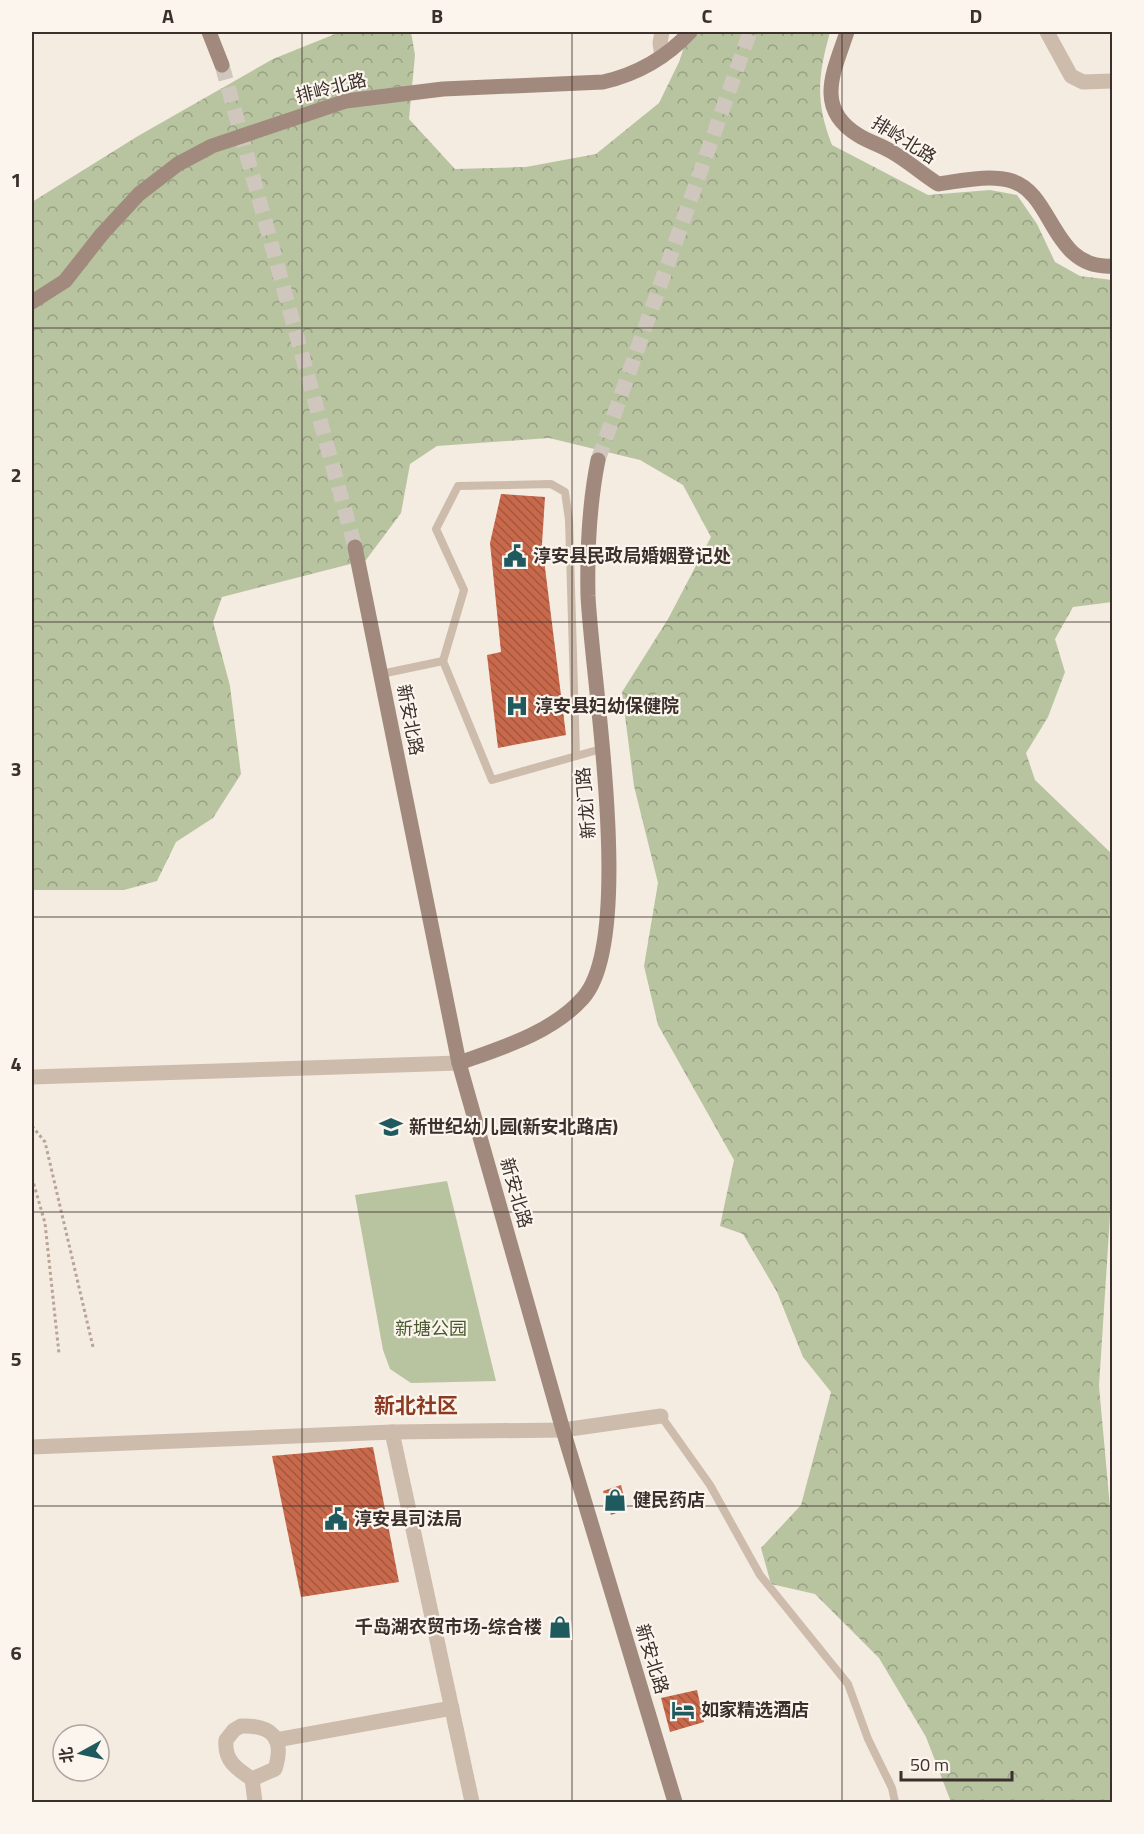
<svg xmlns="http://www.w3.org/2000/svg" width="1144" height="1834" font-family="'Titillium Web','Noto Sans SC',sans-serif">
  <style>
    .forest { fill: url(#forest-crowns) }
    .park { fill: #b8c4a0 }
    .building { fill: url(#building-back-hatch) }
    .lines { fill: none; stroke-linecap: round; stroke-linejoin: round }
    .secondary-tunnel { stroke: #cfc6bd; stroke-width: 15; stroke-dasharray: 15 8; stroke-linecap: butt }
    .path { stroke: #b9a596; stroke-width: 3; stroke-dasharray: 3 3; stroke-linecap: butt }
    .lane { stroke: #cdbbac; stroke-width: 8 }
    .street { stroke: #cdbbac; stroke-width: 15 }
    .secondary { stroke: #a18a7d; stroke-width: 15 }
    .grid { fill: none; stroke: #3b302b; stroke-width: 1.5; stroke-opacity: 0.55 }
    .labels { text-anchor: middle; stroke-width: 4.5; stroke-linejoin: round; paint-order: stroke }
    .street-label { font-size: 18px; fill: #3b302b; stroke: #fbf5ee }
    .poi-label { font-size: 18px; font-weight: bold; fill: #3b302b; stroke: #fbf5ee; text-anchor: start }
    .park-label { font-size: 18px; fill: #4a5a2e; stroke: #fbf5ee }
    .quarter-label { font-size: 21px; font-weight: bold; fill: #8c3b22; stroke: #fbf5ee }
    .neatline { fill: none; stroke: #3b302b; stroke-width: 2 }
    .grid-label { font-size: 20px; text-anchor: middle; font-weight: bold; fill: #3b302b }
  </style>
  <defs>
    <pattern id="forest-crowns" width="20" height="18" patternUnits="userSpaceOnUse" patternTransform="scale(1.5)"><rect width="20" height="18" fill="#b8c4a0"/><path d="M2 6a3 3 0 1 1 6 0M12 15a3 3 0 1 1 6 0" fill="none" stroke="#97a083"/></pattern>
    <pattern id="building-back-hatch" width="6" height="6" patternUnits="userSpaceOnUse" patternTransform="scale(1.5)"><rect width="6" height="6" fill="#c8694b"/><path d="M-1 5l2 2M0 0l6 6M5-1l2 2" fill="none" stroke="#a4573f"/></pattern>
  </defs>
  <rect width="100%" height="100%" fill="#f4ebe1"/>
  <path class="forest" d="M340,32H411L415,55L409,119L455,169L526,167L596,154L659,103L679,62L689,32H830C818,76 815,101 832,145L928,195L990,190L1017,195L1037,224L1055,262L1080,276L1112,280V602L1073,607L1055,639L1065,672L1048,717L1026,753L1035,780L1112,854V1185L1099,1386L1112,1529V1802H951L926,1737L879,1658L815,1594L771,1584L761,1548L801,1505L831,1392L803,1357L777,1292L743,1234L720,1226L734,1160L658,1025L644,966L658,883L634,786L622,692L668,619L711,537L683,485L640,460L549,438L437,446L410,464L401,513L366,560L222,597L213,622L230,686L241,774L213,818L176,842L157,881L124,890H32V202L138,136L273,59Z"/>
  <polygon class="park" points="447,1181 496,1381 411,1383 390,1369 383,1350 355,1195"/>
  <g class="building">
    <polygon points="501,494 545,497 542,544 566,735 498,748 487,655 501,652 490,543"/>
    <polygon points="373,1447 399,1582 301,1597 272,1456"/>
    <polygon points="621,1485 627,1509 611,1515 603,1491"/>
    <polygon points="697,1690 704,1722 670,1732 661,1698"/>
  </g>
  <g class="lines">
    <g class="secondary-tunnel">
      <polyline points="222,65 355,547"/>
      <polyline points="598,460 750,32"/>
    </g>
    <g class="path">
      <polyline points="32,1126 45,1142 93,1347"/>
      <polyline points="32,1178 45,1223 59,1354"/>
    </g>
    <g class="lane">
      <polyline points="443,661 464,590 436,529 458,486 551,484 565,492 569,520 576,756"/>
      <polyline points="381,674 443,661 492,780 601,749"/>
      <polyline points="661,1416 710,1485 760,1575 848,1684 868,1739 892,1788 895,1802"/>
    </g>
    <g class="street">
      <polyline points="662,32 660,43 662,56"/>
      <polyline points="1047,32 1071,76 1083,82 1112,81"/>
      <polyline points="32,1077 459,1063"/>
      <polyline points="392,1432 472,1802"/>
      <polyline points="32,1447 392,1432 563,1430 661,1416"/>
      <path d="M241,1726C272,1725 285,1738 275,1769L252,1779C237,1769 224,1761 226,1740L234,1730Z"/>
      <polyline points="276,1740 452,1708"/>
      <polyline points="252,1779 255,1802"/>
    </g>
    <g class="secondary">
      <polyline points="209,32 222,65"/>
      <path d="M847,32C834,71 814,108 858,135C869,142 881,145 892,152C908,161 922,174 938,184C961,181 989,174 1012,181C1054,194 1052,270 1112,266"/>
      <path d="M32,302L65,281L102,234L139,194L178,164L212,146L346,101L443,89L603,82C638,74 666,58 690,32"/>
      <polyline points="355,547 459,1063 563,1430 675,1802"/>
      <path d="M459,1063C501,1048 552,1033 583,998C636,939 592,680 588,596C587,550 589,505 598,460"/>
    </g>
  </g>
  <path class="grid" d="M302,32V1802M572,32V1802M842,32V1802M32,328H1112M32,622H1112M32,917H1112M32,1212H1112M32,1506H1112"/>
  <defs>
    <g id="civic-bare" transform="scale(1.8)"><path d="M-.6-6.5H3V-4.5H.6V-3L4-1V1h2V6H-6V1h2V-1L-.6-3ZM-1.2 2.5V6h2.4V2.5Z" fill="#1f5a5e" stroke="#fbf5ee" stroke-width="2.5" paint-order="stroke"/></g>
    <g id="hospital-bare" transform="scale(1.8)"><path d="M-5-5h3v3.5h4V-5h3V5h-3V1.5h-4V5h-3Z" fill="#1f5a5e" stroke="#fbf5ee" stroke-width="2.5" paint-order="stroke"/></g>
    <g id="school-bare" transform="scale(1.8)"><path d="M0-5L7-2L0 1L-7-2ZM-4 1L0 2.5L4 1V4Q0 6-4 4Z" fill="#1f5a5e" stroke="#fbf5ee" stroke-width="2.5" paint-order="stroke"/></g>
    <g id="shop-bare" transform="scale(1.8)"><path d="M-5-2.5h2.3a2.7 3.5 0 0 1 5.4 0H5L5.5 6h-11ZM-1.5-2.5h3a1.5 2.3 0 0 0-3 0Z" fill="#1f5a5e" stroke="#fbf5ee" stroke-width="2.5" paint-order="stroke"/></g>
    <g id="hotel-bare" transform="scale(1.8)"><path d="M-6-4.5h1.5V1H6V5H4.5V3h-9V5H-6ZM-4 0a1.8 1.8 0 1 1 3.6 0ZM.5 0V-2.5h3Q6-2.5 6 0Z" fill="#1f5a5e" stroke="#fbf5ee" stroke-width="2.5" paint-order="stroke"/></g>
  </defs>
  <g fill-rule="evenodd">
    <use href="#civic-bare" x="515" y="556"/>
    <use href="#hospital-bare" x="517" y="706"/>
    <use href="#school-bare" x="391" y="1127"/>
    <use href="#shop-bare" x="615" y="1500"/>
    <use href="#civic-bare" x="336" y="1519"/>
    <use href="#shop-bare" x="560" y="1627"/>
    <use href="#hotel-bare" x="683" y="1710"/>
  </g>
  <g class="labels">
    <g class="street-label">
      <text transform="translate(331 88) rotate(-14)" y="6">排岭北路</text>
      <text transform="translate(904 140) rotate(32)" y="6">排岭北路</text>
      <text transform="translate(410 720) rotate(79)" y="6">新安北路</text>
      <text transform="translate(586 803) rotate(-95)" y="6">新龙门路</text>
      <text transform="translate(516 1193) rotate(74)" y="6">新安北路</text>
      <text transform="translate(652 1659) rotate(73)" y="6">新安北路</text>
    </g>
    <g class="poi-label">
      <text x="533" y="562">淳安县民政局婚姻登记处</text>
      <text x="535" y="712">淳安县妇幼保健院</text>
      <text x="409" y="1133">新世纪幼儿园(新安北路店)</text>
      <text x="633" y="1506">健民药店</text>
      <text x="354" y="1525">淳安县司法局</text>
      <text x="542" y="1633" text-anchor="end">千岛湖农贸市场-综合楼</text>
      <text x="701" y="1716">如家精选酒店</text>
    </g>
    <g class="park-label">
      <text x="431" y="1335">新塘公园</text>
    </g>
    <g class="quarter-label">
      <text x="416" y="1413">新北社区</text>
    </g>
  </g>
  <rect width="1144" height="1834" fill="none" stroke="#fbf5ee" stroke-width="66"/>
  <g transform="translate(81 1753) rotate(262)"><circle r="28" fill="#fbf5ee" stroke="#aea6a0" stroke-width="1.5"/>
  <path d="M0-4.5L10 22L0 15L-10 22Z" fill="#1f5a5e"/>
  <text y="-9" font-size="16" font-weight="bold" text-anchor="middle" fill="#3b302b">北</text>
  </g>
  <path d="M901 1771v9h111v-9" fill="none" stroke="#3b302b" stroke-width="3"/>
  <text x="910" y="1771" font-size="18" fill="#3b302b" stroke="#fbf5ee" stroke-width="4.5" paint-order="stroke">50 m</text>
  <rect x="33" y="33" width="1078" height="1768" class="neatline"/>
  <g class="grid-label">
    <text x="168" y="23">A</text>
    <text x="437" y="23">B</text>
    <text x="707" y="23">C</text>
    <text x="976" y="23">D</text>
    <text x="16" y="187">1</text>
    <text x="16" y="482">2</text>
    <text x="16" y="776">3</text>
    <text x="16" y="1071">4</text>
    <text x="16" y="1366">5</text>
    <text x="16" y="1660">6</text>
  </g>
</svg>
